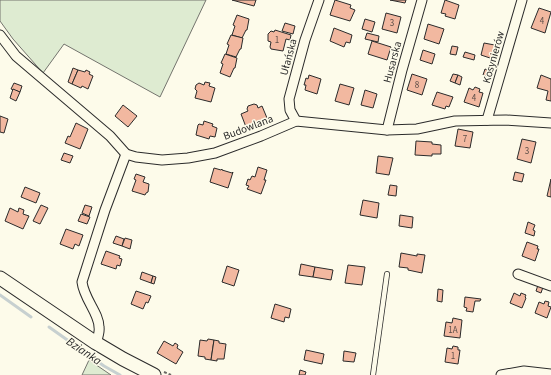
<svg xmlns="http://www.w3.org/2000/svg" width="551" height="375" font-family="'Source Sans 3',sans-serif">
  <style>
    .green { fill: #deebd1; stroke: #74746e }
    .lines { fill: none; stroke-linecap: round; stroke-linejoin: round }
    .stream { stroke: #c7d0d0; stroke-width: 3 }
    .building { fill: #f2b8a0; stroke: #2b2b2b }
    .lane-casing { stroke: #2b2b2b; stroke-width: 6 }
    .street-casing { stroke: #2b2b2b; stroke-width: 11 }
    .secondary-casing { stroke: #2b2b2b; stroke-width: 15 }
    .path { stroke: #6a6964; stroke-width: 2; stroke-dasharray: 3 2; stroke-linecap: butt }
    .lane { stroke: #fdfbea; stroke-width: 4.5 }
    .street { stroke: #fdfbea; stroke-width: 9 }
    .secondary { stroke: #fdfbea; stroke-width: 13 }
    .labels { text-anchor: middle; stroke-width: 3; stroke-linejoin: round; paint-order: stroke }
    .number-label { font-size: 9px; fill: #5d4e48 }
    .street-label { font-size: 11px; fill: #2b2b2b; stroke: #fdfbea }
    .water-label { font-size: 12px; font-style: italic; fill: #2b2b2b; stroke: #fdfbea }
  </style>
  <rect width="100%" height="100%" fill="#fdfbea"/>
  <g class="green">
    <polygon points="0,0 206,0 160,97 64,44 43,73 13,39 0,21"/>
    <polygon points="89,360 111,375 82,375"/>
  </g>
  <g class="lines">
    <g class="stream">
      <polyline points="0,295 31,317"/>
      <polyline points="49,327 104,366 120,375"/>
    </g>
  </g>
  <g class="building">
    <polygon points="232,0 256,0 254,6"/>
    <polygon points="335,0 351,5 350,8 355,10 350,21 330,15"/>
    <polygon points="390,0 406,0 405,3"/>
    <polygon points="445,0 459,5 455,19 445,16 446,14 441,13"/>
    <polygon points="539,8 551,12 545,33 531,28"/>
    <polygon points="386,13 401,17 397,33 382,29"/>
    <polygon points="237,15 249,19 247,30 246,30 242,38 232,35 235,26 233,25"/>
    <polygon points="365,19 375,22 372,32 362,29"/>
    <polygon points="285,23 295,26 293,34 282,31"/>
    <polygon points="428,24 444,29 439,44 424,39"/>
    <polygon points="334,28 352,35 350,43 346,42 344,47 330,41"/>
    <polygon points="275,30 291,35 290,40 286,39 283,51 271,49 270,47 271,42 268,41 268,34 271,31 274,32"/>
    <polygon points="367,33 379,36 378,42 365,39"/>
    <polygon points="231,35 243,38 241,49 240,49 236,57 226,54 229,45 227,44"/>
    <polygon points="372,41 391,47 387,60 368,54"/>
    <polygon points="484,43 500,46 497,55 494,54 493,59 481,55"/>
    <polygon points="452,46 458,47 456,55 450,54"/>
    <polygon points="423,50 435,54 432,64 420,60"/>
    <polygon points="465,52 475,55 474,60 463,57"/>
    <polygon points="225,54 237,58 235,68 234,68 230,77 220,73 223,64 221,63"/>
    <polygon points="73,68 78,70 72,84 68,82"/>
    <polygon points="485,69 492,72 490,77 483,75"/>
    <polygon points="78,70 85,72 86,70 90,72 89,74 93,76 88,89 82,86 81,88 72,84"/>
    <polygon points="412,74 427,79 422,95 407,90"/>
    <polygon points="453,74 458,75 455,83 450,81"/>
    <polygon points="309,75 321,79 317,94 305,90 306,85 304,85 306,78 308,79"/>
    <polygon points="458,75 462,77 460,85 455,83"/>
    <polygon points="541,75 551,79 551,101 546,100 548,91 537,88"/>
    <polygon points="205,82 210,83 209,86 215,88 211,102 195,98 197,91 195,89 196,85 199,83 204,85"/>
    <polygon points="14,83 22,86 20,92 11,89"/>
    <polygon points="340,84 354,88 349,105 335,101"/>
    <polygon points="475,87 480,89 479,92 483,93 479,107 464,102 469,88 473,90"/>
    <polygon points="13,89 20,92 16,101 10,98"/>
    <polygon points="365,90 377,94 373,108 361,105"/>
    <polygon points="437,92 453,97 449,107 446,106 445,109 432,105"/>
    <polygon points="254,104 257,105 258,108 262,106 267,118 259,122 259,124 254,126 253,124 246,127 241,114 248,111 247,109 248,106"/>
    <polygon points="123,105 137,116 128,127 115,116"/>
    <polygon points="0,116 8,119 4,133 0,132"/>
    <polygon points="204,121 213,124 212,126 217,128 215,137 210,136 209,139 196,135 198,125 199,124 203,125"/>
    <polygon points="76,123 88,129 80,149 65,143 68,136 70,137"/>
    <polygon points="458,129 473,132 470,148 455,146"/>
    <polygon points="522,139 536,142 531,163 517,159"/>
    <polygon points="416,141 432,142 432,144 441,145 441,154 432,154 432,156 415,155"/>
    <polygon points="64,153 73,156 70,163 61,160"/>
    <polygon points="378,156 393,158 389,175 376,173"/>
    <polygon points="258,167 267,170 264,180 266,180 261,194 247,189 249,186 246,185 248,179 250,180 252,176 255,177"/>
    <polygon points="214,168 221,170 222,169 222,170 232,173 233,172 228,188 210,182"/>
    <polygon points="515,172 524,174 522,182 513,180"/>
    <polygon points="136,174 145,177 143,182 149,184 148,192 146,193 145,195 132,191 136,180 134,179"/>
    <polygon points="551,179 551,197 547,196"/>
    <polygon points="390,185 397,186 396,196 388,195"/>
    <polygon points="25,187 40,193 36,203 21,197"/>
    <polygon points="363,200 379,203 377,218 360,215"/>
    <polygon points="41,205 48,208 40,224 33,221"/>
    <polygon points="85,205 92,207 89,216 82,213"/>
    <polygon points="10,208 18,212 19,208 24,210 23,214 29,216 23,229 5,221"/>
    <polygon points="81,214 90,217 87,224 78,221"/>
    <polygon points="400,215 413,217 412,228 399,226"/>
    <polygon points="528,222 535,225 533,230 535,231 534,236 525,233"/>
    <polygon points="66,229 83,235 79,246 75,244 73,249 60,244"/>
    <polygon points="116,236 124,239 122,246 113,243"/>
    <polygon points="125,238 132,240 130,249 122,246"/>
    <polygon points="527,242 538,246 537,249 539,249 535,261 522,256"/>
    <polygon points="106,251 120,256 119,258 122,259 120,266 117,265 116,269 101,264"/>
    <polygon points="401,253 417,256 417,254 425,255 422,273 408,270 408,268 399,267"/>
    <polygon points="301,264 315,267 313,277 299,275"/>
    <polygon points="348,265 365,267 362,285 345,283"/>
    <polygon points="227,266 239,270 234,286 222,282"/>
    <polygon points="315,267 333,270 331,280 313,277"/>
    <polygon points="142,272 153,276 151,283 140,279"/>
    <polygon points="153,276 156,277 154,284 151,283"/>
    <polygon points="538,285 543,287 541,293 536,291"/>
    <polygon points="438,289 443,290 442,302 437,301"/>
    <polygon points="136,291 151,296 148,303 146,302 143,309 131,304"/>
    <polygon points="514,293 520,296 521,293 526,295 525,297 526,298 522,308 510,303"/>
    <polygon points="465,297 481,299 480,301 475,301 473,312 466,311 467,308 464,307"/>
    <polygon points="545,301 549,302 548,306 551,307 547,318 535,313 539,302 544,304"/>
    <polygon points="275,304 291,309 289,318 285,317 284,322 271,318"/>
    <polygon points="453,318 462,320 460,338 444,336 446,322 452,323"/>
    <polygon points="208,339 214,340 211,360 205,359 205,357 198,356 200,340 207,341"/>
    <polygon points="214,340 219,341 219,343 226,344 224,359 217,359 217,361 211,360"/>
    <polygon points="164,341 173,346 175,343 178,345 177,348 183,352 176,364 157,353"/>
    <polygon points="453,346 458,347 458,350 460,350 458,364 445,362 447,348 452,349"/>
    <polygon points="306,350 324,354 322,364 304,360"/>
    <polygon points="344,351 356,353 354,362 343,361"/>
    <polygon points="300,370 306,372 305,375 299,375"/>
  </g>
  <g class="lines">
    <g class="lane-casing">
      <polyline id="lane" points="373,375 387,274"/>
    </g>
    <g class="street-casing">
      <g id="street">
        <polyline points="0,35 16,56 110,136 126,154 136,157 162,160 188,158 215,153 261,136 296,121 387,130 417,129 455,121 506,120 551,123"/>
        <polyline points="487,120 522,0"/>
        <polyline points="296,121 290,110 289,99 305,40 319,0"/>
        <polyline points="387,130 402,70 422,0"/>
        <polyline points="518,274 551,286"/>
        <path d="M96,343C98,337 100,332 99,327C99,313 84,299 82,282L105,210L126,154"/>
        <polyline points="501,375 524,371 551,374"/>
      </g>
    </g>
    <g class="secondary-casing">
      <polyline id="secondary" points="0,278 96,343 123,359 154,375"/>
    </g>
    <polyline class="path" points="164,372 171,375"/>
    <use href="#lane" class="lane"/>
    <use href="#street" class="street"/>
    <use href="#secondary" class="secondary"/>
  </g>
  <g class="labels">
    <g class="number-label">
      <text x="542" y="24">4</text>
      <text x="392" y="26">3</text>
      <text x="277" y="43">1</text>
      <text x="417" y="88">8</text>
      <text x="474" y="101">4</text>
      <text x="465" y="142">7</text>
      <text x="527" y="154">3</text>
      <text x="453" y="333">1A</text>
      <text x="453" y="359">1</text>
    </g>
    <g class="street-label">
      <text transform="translate(288 57) rotate(-75)" y="4">Ułańska</text>
      <text transform="translate(493 57) rotate(-74)" y="4">Kosynierów</text>
      <text transform="translate(392 62) rotate(-75)" y="4">Husarska</text>
      <text transform="translate(248 127) rotate(-21)" y="4">Budowlana</text>
    </g>
    <g class="water-label">
      <text transform="translate(84 351) rotate(34)" y="4">Bzianka</text>
    </g>
  </g>
</svg>
